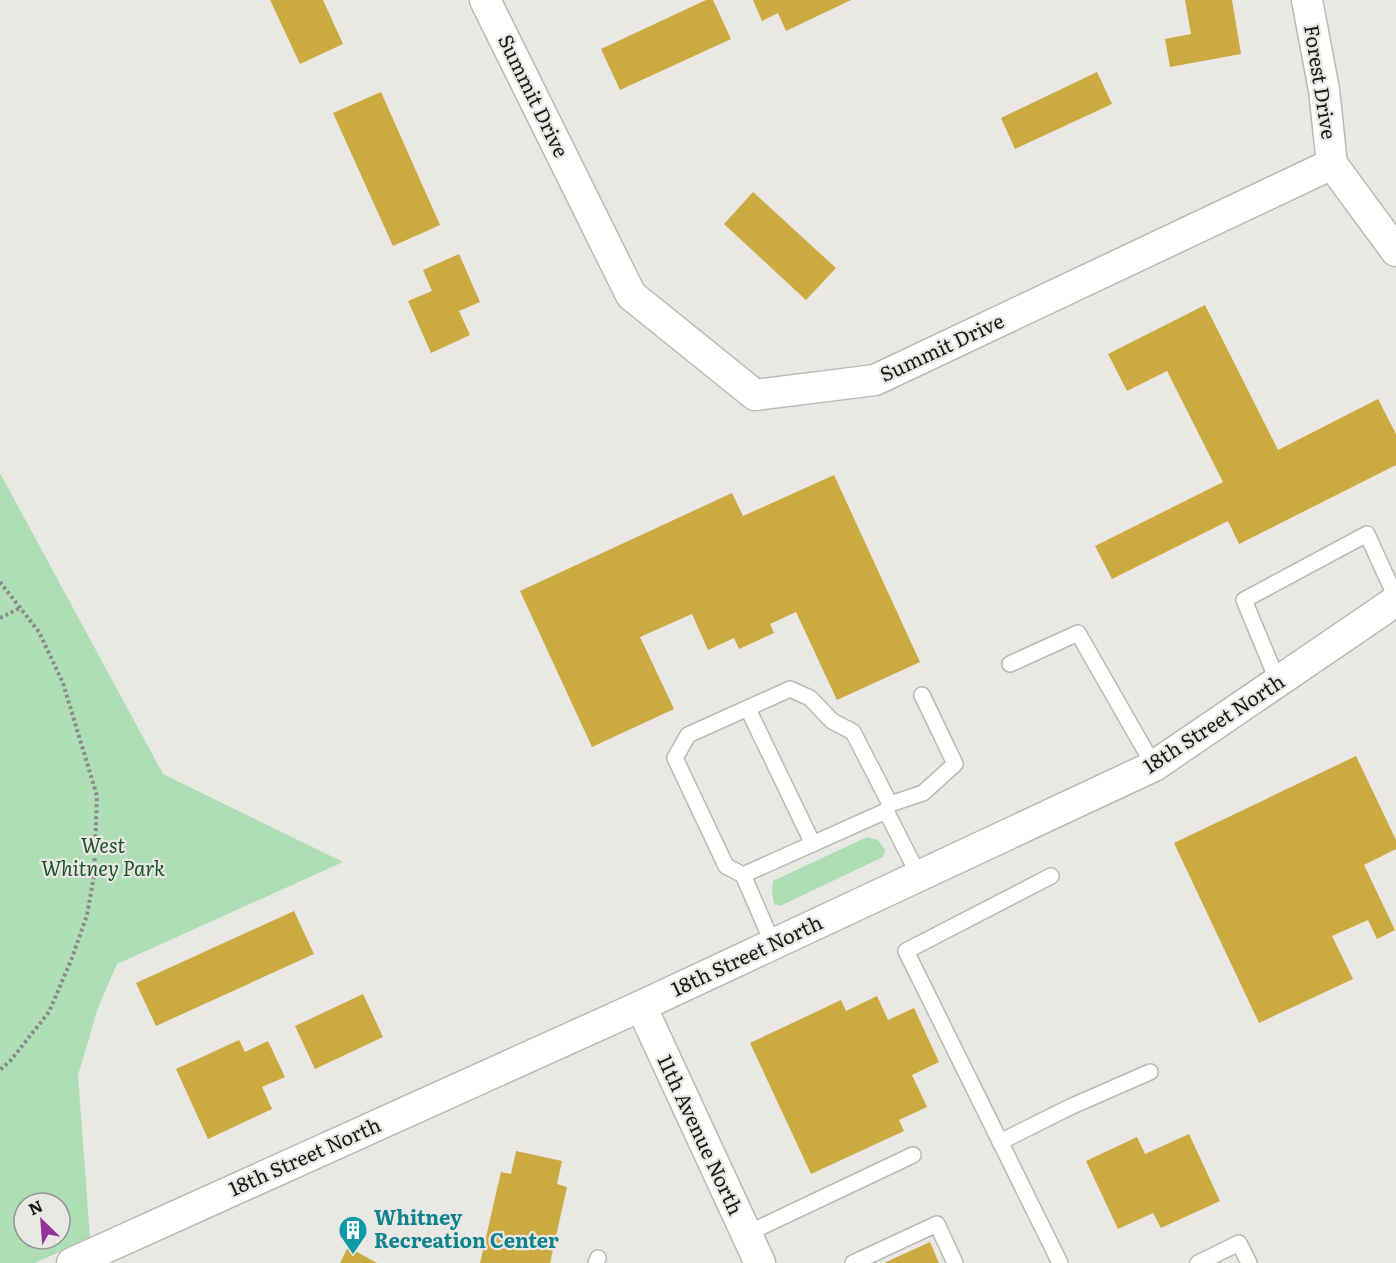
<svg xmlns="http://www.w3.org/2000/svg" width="1396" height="1263" font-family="Literata,serif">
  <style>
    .green { fill: #aedfb4; fill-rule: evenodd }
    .building { fill: #ccaa41 }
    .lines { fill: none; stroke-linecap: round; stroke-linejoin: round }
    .service-casing { stroke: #bab9b6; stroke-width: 18 }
    .minor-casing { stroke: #bab9b6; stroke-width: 33 }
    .path { stroke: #8b8a88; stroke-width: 4; stroke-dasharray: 3 3; stroke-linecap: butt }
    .service { stroke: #fff; stroke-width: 15 }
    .minor { stroke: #fff; stroke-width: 30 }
    .labels { text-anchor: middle; stroke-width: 4.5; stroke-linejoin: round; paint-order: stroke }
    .street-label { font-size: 20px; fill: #191918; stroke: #e9e8e5 }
    .park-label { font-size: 20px; font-style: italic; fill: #1a5428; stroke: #e9e8e5 }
    .culture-label { font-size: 20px; font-weight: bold; fill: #0d838f; stroke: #e9e8e5; text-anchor: start }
  </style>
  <rect width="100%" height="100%" fill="#e9e8e5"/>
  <g class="green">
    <path d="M0,473L163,774L343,862L117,964L98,1008L78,1075L90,1238L35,1263H0ZM24,1203H60V1239H24Z"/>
    <polygon points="867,837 878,840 885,850 883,857 780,906 774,904 772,892 773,881"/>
  </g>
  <g class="building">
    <polygon points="270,0 323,0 343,44 300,64"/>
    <polygon points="706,0 713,0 731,39 620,90 601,49"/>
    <polygon points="753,0 851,0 786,31 778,13 762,21"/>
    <polygon points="1185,0 1232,0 1241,54 1170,67 1165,39 1191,34"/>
    <polygon points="1097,72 1112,104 1015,149 1001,118"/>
    <polygon points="381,92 440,225 393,246 333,113"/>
    <polygon points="753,192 836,268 806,300 724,224"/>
    <polygon points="459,254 480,302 459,311 470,335 431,353 408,301 432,291 423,270"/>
    <polygon points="1205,305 1278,450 1378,399 1396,434 1396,465 1239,544 1228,521 1112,579 1095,546 1223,482 1167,371 1127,391 1108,354"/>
    <polygon points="834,475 920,662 837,700 796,612 770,624 774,633 739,649 734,638 708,650 692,614 640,637 674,709 592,747 520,591 732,493 743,516"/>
    <polygon points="1356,756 1396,840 1396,849 1364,865 1395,930 1377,939 1368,920 1332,936 1353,979 1259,1023 1174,843"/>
    <polygon points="294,911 314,954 156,1026 136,983"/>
    <polygon points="363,994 383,1037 315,1069 295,1026"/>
    <polygon points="877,996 888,1020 914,1008 939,1062 912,1075 927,1107 899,1120 904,1131 811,1174 750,1043 841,1000 846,1011"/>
    <polygon points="239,1040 245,1052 268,1041 285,1077 262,1087 272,1109 208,1139 176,1069"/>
    <polygon points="1189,1134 1220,1201 1161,1228 1153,1213 1118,1229 1086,1161 1137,1137 1145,1154"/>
    <polygon points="516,1151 562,1161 557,1184 567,1187 550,1263 480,1263 501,1172 511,1174"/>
    <polygon points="930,1242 939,1263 884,1263"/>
    <polygon points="348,1247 377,1263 340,1263"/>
  </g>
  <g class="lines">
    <g class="service-casing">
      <g id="service">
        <polyline points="1010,664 1078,633 1154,766"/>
        <polyline points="1278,682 1244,600 1367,534 1396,598"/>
        <polyline points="748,709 813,844"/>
        <polyline points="890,804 923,793 955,764 922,695"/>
        <polyline points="743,875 726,866 675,758 688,735 790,689 810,698 832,721 853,732 890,804 886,811"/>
        <polyline points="1051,876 906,951 1060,1263"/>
        <polyline points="773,944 743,875 886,811 919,876"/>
        <polyline points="1000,1142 1070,1107 1150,1072"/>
        <polyline points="746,1234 913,1155"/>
        <polyline points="596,1263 598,1258"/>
        <polyline points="853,1263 937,1224 955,1263"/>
        <polyline points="1198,1263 1239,1243 1249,1263"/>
      </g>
    </g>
    <g class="minor-casing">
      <g id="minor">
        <polyline points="485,0 631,295 755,395 875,380 1332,164"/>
        <polyline points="1307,0 1324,90 1332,164 1396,251"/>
        <polyline points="641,1006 760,1263"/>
        <polyline points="72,1263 641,1006 1154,766 1396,601"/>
      </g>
    </g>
    <g class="path">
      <polyline points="0,582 39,632 63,683 97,796 94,876 87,915 72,958 49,1012 11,1060 0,1070"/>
      <polyline points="0,618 22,607"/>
    </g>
    <use href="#service" class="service"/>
    <use href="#minor" class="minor"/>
  </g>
  <defs>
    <g id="building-pin" transform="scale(1.5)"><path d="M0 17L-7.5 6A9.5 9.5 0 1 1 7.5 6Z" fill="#0f9aa8" stroke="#e9e8e5"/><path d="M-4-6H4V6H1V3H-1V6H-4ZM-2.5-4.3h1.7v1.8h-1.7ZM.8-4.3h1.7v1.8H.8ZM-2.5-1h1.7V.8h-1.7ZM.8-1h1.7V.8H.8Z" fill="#fff"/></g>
  </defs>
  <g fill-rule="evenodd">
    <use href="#building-pin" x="353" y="1230"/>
  </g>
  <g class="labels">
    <g class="street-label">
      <text transform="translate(1320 82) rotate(81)" y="7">Forest Drive</text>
      <text transform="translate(533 96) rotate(64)" y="7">Summit Drive</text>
      <text transform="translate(942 348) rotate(-25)" y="7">Summit Drive</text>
      <text transform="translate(1214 724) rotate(-33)" y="7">18th Street North</text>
      <text transform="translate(747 956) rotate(-25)" y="7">18th Street North</text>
      <text transform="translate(700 1135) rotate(65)" y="7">11th Avenue North</text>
      <text transform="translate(305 1157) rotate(-24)" y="7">18th Street North</text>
    </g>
    <g class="park-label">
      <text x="103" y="853">West<tspan x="103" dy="23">Whitney Park</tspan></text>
    </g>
    <g class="culture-label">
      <text x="374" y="1225">Whitney<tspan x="374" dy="23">Recreation Center</tspan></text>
    </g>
  </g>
  <g transform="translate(42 1221) rotate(335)"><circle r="28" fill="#e9e8e5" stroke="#969593" stroke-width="1.5"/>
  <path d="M0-4.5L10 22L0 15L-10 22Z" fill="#95339a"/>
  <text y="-9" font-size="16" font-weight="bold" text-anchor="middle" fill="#191918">N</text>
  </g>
</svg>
